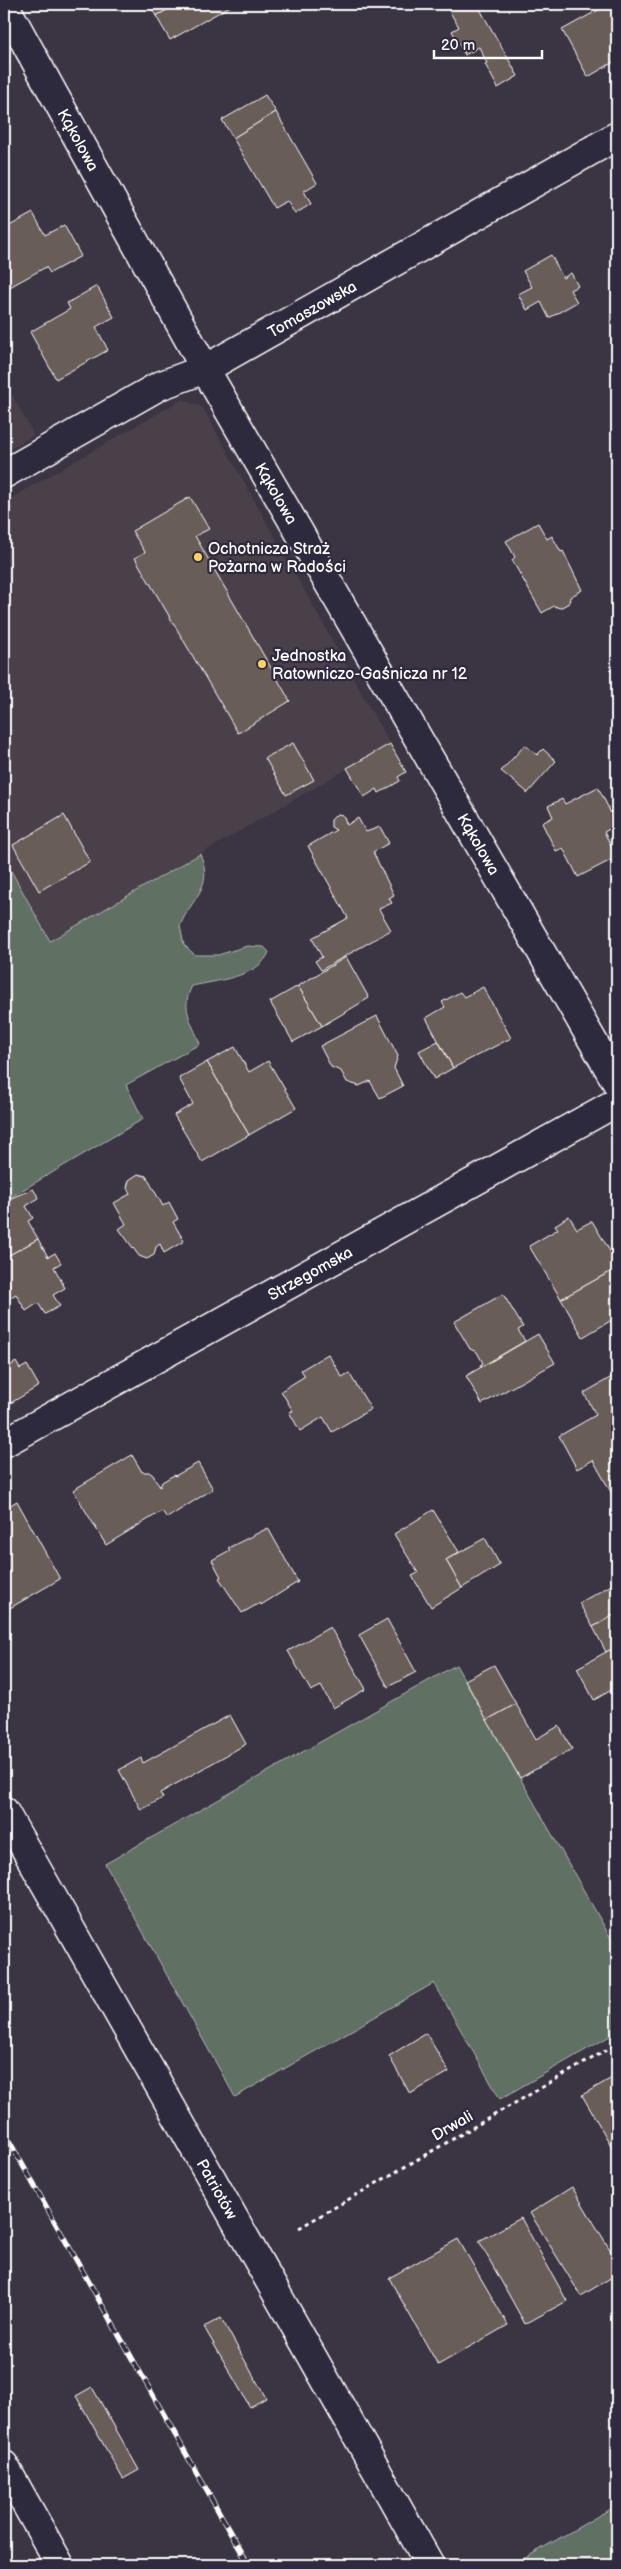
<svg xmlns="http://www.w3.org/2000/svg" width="621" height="2569" font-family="'Balsamiq Sans',sans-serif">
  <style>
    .built { fill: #49404a }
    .green { fill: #606f64; stroke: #b0b7b2 }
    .building { fill: #695d59; stroke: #fff }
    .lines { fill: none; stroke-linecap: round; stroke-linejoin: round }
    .minor-casing { stroke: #fff; stroke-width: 31 }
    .secondary-casing { stroke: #fff; stroke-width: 31 }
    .path { stroke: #fff; stroke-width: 3; stroke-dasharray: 4 4; stroke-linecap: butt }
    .minor { stroke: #2f2a3d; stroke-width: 28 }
    .secondary { stroke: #2f2a3d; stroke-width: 28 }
    .rail-casing { stroke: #fff; stroke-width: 5.5 }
    .rail { stroke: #2f2a3d; stroke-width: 4; stroke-dasharray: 11; stroke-linecap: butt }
    .poi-dot { fill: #ffd166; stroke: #2f2a3d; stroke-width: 2 }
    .labels { text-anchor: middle; stroke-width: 4.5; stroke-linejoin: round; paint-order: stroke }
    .street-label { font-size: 16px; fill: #fff; stroke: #2f2a3d }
    .poi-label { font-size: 16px; fill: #fff; stroke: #2f2a3d; text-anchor: start }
  </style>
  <rect width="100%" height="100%" fill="#3b3443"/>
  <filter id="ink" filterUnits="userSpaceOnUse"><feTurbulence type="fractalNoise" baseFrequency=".02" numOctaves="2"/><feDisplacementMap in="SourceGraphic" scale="10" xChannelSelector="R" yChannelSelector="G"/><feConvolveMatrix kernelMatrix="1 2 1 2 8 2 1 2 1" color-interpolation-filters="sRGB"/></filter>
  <g filter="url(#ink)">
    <g class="built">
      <polygon points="4,380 34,435 4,452"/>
      <polygon points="183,399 203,408 390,744 50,941 4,858 4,502"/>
    </g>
    <g class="green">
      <path d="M200,854C215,887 191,898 180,926L184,945L195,955H218L247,946L264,947L269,952C260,977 214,981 192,986C180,1008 192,1022 200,1044L126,1085L143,1119L4,1201V858L50,941Z"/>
      <polygon points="456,1665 617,1949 617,2032 500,2099 434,1983 235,2097 105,1864"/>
      <polygon points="617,2505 617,2565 513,2565"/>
    </g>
    <g class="building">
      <polygon points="149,4 178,4 156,16"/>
      <polygon points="178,4 234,4 170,40 156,16"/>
      <polygon points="445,4 477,4 518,76 498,88 485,64 487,63 479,47 465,55 452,31 459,27"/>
      <polygon points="609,4 617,4 617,60 588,77 562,30"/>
      <polygon points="265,95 276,112 233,138 222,120"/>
      <polygon points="276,112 317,183 304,191 311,204 295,214 287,201 274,208 233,138"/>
      <polygon points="33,213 45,235 64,225 81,256 50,273 46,267 6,289 4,285 4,229"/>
      <polygon points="551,255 563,278 571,273 578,286 570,290 577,302 549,318 541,302 527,310 518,294 532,287 523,271"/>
      <polygon points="97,286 114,317 96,327 108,350 56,379 30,332 70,309 67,303"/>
      <polygon points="190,497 209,529 195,536 290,701 238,733 135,558 145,552 132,531"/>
      <polygon points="538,523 547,539 552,536 561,552 563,551 582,590 570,597 569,603 560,608 554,606 542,613 512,560 515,557 506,541"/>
      <polygon points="293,743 314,780 286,795 265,758"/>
      <polygon points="390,744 406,772 398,777 400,781 379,793 377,789 364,797 347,768"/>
      <polygon points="525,745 537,755 543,749 556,761 527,794 527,792 501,771"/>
      <polygon points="598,787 617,825 604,832 617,857 578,877 563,848 556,851 542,823 553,817 548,806 562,799 565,804"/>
      <polygon points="337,814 343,815 347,825 358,818 366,832 380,827 389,843 373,852 394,895 389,898 392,903 379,909 391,930 321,970 315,961 322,957 312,938 348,918 308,846 336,830 331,827 331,820"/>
      <polygon points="64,815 90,862 39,891 13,845"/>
      <polygon points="346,957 369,998 322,1026 298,986"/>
      <polygon points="298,986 322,1026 293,1042 270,1002"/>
      <polygon points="483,987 511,1038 453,1068 426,1018 445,1007 442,1002 460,992 464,997"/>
      <polygon points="377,1016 398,1056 394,1068 403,1086 380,1098 370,1081 359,1086 347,1082 341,1071 331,1067 320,1046"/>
      <polygon points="438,1041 453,1068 434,1079 419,1051"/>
      <polygon points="235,1047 249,1072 268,1061 296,1108 249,1135 207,1062"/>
      <polygon points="207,1062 249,1135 202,1162 174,1115 193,1104 179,1078"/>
      <polygon points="138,1174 146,1176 163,1206 169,1202 178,1219 173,1222 184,1241 164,1253 160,1244 156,1247 154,1255 147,1259 139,1256 119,1229 126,1224 114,1203 130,1194 127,1188 129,1180"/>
      <polygon points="33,1189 39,1198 26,1206 33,1218 28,1221 38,1239 4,1258 4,1235 10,1231 4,1224 4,1201"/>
      <polygon points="569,1216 577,1229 592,1221 617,1263 617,1268 561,1299 529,1246 558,1229 555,1225"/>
      <polygon points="38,1239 48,1257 55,1253 61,1263 54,1267 65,1288 53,1295 60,1306 45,1314 38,1303 26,1311 16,1294 4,1301 4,1282 8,1280 4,1272 4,1258"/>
      <polygon points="617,1268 617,1317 583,1337 561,1299"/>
      <polygon points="503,1294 523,1327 518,1330 525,1341 481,1367 480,1365 483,1363 477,1352 470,1349 454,1322"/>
      <polygon points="538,1334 555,1363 482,1404 466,1376"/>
      <polygon points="328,1354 342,1377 349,1373 371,1409 332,1432 323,1417 300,1431 289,1412 293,1411 281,1391 305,1376 301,1370"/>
      <polygon points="16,1362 20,1369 27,1365 39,1386 4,1407 4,1370"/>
      <polygon points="617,1374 617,1500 616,1501 593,1460 577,1469 559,1436 596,1415 584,1393"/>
      <polygon points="132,1455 142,1472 149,1472 153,1475 160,1487 162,1482 174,1475 175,1476 198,1463 213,1489 167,1518 162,1511 106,1545 73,1490"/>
      <polygon points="17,1501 60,1579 10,1608 4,1596 4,1572 8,1570 4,1563 4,1509"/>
      <polygon points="433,1510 459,1552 446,1560 462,1588 431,1607 412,1576 418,1573 394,1534"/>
      <polygon points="268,1528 298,1582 261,1605 260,1603 242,1613 219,1578 221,1577 212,1560 230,1550 228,1548"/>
      <polygon points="485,1538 500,1565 462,1588 446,1560"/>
      <polygon points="617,1582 617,1613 593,1627 579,1603"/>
      <polygon points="617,1613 617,1646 606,1652 593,1627"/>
      <polygon points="387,1619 416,1672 388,1687 359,1635"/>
      <polygon points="330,1627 366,1689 333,1708 321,1686 311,1691 288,1651"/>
      <polygon points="617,1646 617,1687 594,1700 577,1668"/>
      <polygon points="494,1665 516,1704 487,1720 465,1680"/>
      <polygon points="516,1704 536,1739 559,1726 572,1749 520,1778 487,1720"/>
      <polygon points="230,1715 246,1744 160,1793 163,1798 141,1810 119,1770 141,1758 143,1763"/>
      <polygon points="426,2033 449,2072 410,2094 389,2056"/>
      <polygon points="617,2075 617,2156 582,2095"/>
      <polygon points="572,2187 617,2261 617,2274 581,2296 530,2213"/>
      <polygon points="521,2218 567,2301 525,2324 479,2241"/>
      <polygon points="458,2239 508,2325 438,2365 389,2278"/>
      <polygon points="221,2318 266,2398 250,2407 204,2327"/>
      <polygon points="92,2387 139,2470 123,2479 76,2396"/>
    </g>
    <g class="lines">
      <g class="minor-casing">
        <g id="minor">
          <path id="s1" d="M4,4L205,369L617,1083"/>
          <path id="s2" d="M4,474L159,386L205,369L617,136"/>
          <path id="s3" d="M4,1443L617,1102"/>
        </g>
      </g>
      <g class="secondary-casing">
        <g id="secondary">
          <path id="s4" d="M4,1811L430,2565"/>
          <polyline points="4,2465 60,2565"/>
        </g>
      </g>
      <polyline class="path" points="299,2228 617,2044"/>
      <use href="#minor" class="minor"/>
      <use href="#secondary" class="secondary"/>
      <g class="rail-casing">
        <polyline id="rail" points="4,2132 249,2565"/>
      </g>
      <use href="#rail" class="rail"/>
    </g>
  </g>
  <g class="poi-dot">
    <circle cx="198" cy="557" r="5"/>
    <circle cx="262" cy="664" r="5"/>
  </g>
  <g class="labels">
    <g class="street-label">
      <text dy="6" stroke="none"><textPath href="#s1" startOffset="155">Kąkolowa</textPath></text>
      <text dy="6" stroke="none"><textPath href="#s2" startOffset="350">Tomaszowska</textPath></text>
      <text dy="6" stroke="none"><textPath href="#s1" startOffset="560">Kąkolowa</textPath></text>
      <text dy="6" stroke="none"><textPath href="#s1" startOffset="965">Kąkolowa</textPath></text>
      <text dy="6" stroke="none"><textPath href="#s3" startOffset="350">Strzegomska</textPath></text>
      <text transform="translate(452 2125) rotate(-30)" y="6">Drwali</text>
      <text dy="6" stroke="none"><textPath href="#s4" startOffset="434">Patriotów</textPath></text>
    </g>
    <g class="poi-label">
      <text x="208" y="554">Ochotnicza Straż<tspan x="208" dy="18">Pożarna w Radości</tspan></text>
      <text x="272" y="661">Jednostka<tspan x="272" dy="18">Ratowniczo-Gaśnicza nr 12</tspan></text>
    </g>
  </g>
  <rect width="621" height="2569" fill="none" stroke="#2f2a3d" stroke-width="20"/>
  <rect x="10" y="10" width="601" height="2549" fill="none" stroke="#fff" stroke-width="2" filter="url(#ink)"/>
  <path d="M434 50v8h108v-8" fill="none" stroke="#ffffff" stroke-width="2.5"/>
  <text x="441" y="50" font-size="15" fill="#ffffff" stroke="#2f2a3d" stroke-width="4" paint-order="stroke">20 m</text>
</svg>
